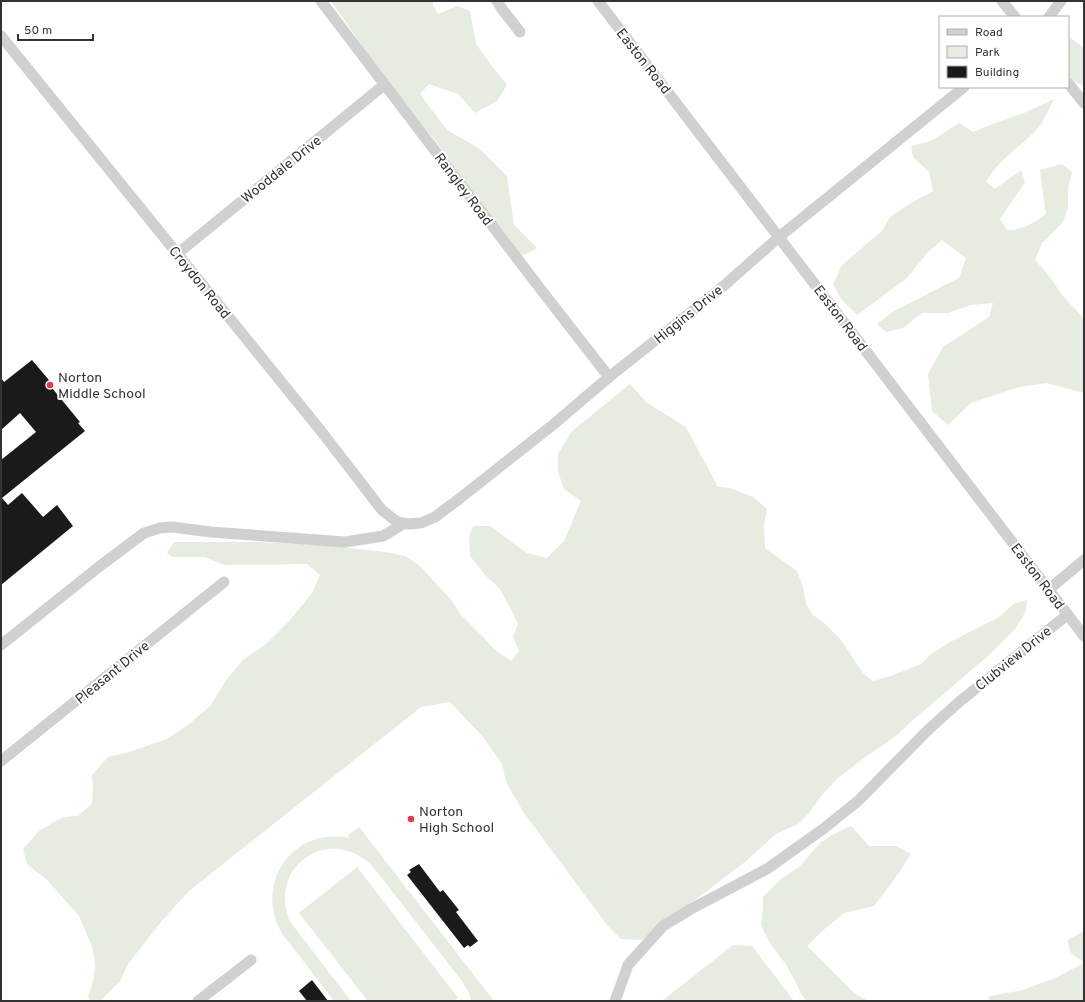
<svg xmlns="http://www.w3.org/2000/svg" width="1085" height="1002" font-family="Overpass,sans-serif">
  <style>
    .green { fill: #e6ecdf }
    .building { fill: #1a1a1a }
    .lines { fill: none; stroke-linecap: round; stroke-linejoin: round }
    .minor { stroke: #d0d0d0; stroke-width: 11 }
    .poi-dot { fill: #e63946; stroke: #fff; stroke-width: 1.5 }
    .labels { text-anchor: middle; stroke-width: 4; stroke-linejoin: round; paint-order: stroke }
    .street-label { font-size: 14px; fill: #333; stroke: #fff }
    .poi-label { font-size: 14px; fill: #333; stroke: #fff; text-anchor: start }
  </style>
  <rect width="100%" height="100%" fill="#fff"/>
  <g class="green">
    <polygon points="331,1 433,1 433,5 438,14 457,6 470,11 476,44 491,65 507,85 497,101 475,113 458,94 429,84 420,94 447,130 480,149 507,176 514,225 537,248 520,257 435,140 381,73"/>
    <polygon points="1068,36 1084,48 1084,87 1068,77"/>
    <path d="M1054,99C1050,107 1046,117 1041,124C1025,145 999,157 986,182L995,189L1021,170L1025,182L1000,219L1007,230C1021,231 1035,222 1046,214L1042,187L1040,170L1062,164L1072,172L1068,190V208L1063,222L1042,243L1035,260L1049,276L1063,296L1084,319V393L1046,383L1019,387L971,403L948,425L932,411L928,374L943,347L989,317L993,303L971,305L948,313H922L903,328L886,332L877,324L894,311L959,278L966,258L942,240L928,252L907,278L857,315L841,299L833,284L842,265L882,231L890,217L911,203L933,191L929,172L913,157L911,146L931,141L959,123L973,132L990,125L1024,113Z"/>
    <polygon points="630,384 647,403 686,427 718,487 730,488 753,497 767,509 764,524 765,548 797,571 803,587 806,604 813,615 824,623 841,640 863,673 873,681 888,677 921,664 931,654 952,641 999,617 1015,603 1027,600 1026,611 1015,629 988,656 913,720 896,736 864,758 839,777 821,796 808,814 798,824 776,834 745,862 642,940 621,939 607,925 524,813 506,782 502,764 483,737 450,702 421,707 189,891 160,923 128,964 120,981 100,1001 91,1001 88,997 93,982 95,966 93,949 79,916 47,880 27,864 23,849 40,830 63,817 78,816 92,803 93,788 92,775 108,757 129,752 167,739 188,725 211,705 227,679 243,660 266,644 290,620 312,593 320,575 307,564 224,565 205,557 173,557 167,553 174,542 255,542 324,545 385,552 405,556 419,565 452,601 461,615 480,634 495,650 511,661 519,651 513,637 518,624 513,613 500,589 487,577 470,556 469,537 473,526 490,526 527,553 547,558 564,541 581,501 564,489 558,472 558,454 572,431"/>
    <polygon points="851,826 869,846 896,846 911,854 899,873 874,906 844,913 821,932 807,946 854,993 868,1001 807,1001 802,995 787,966 770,943 761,925 763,907 763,897 781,879 799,867 821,842 834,834"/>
    <path d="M359,827L494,1001H471L470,995L462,981L374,868C332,822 265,866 291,923L351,1001H334C322,986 310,970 299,955C292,946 284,938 279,928C267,904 271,873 291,854C308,838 328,834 350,838L348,835Z"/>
    <polygon points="357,867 458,998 454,1001 368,1001 299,913"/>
    <polygon points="1084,931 1084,963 1070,952 1068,940"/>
    <polygon points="733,945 752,946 794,1001 662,1001"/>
    <polygon points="1084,963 1084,1001 988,1001 990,996 1023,990 1055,978"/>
  </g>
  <g class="building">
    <polygon points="32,360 54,386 52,388 80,422 78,423 85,431 2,498 8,505 22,493 43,517 57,505 73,526 1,585 1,460 36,432 20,413 1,430 1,378 4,382"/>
    <polygon points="419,864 440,892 443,890 459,910 456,912 478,941 470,947 468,945 464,948 407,875 411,872 409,870"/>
    <polygon points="312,980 328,1001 307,1001 299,991"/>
  </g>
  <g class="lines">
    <g class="minor">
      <polyline points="321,1 542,291 609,377"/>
      <polyline points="497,1 502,9 520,32"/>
      <polyline points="598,1 1084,636"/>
      <polyline points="1002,1 1015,17"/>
      <polyline points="1049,17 1061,1"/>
      <polyline points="1,36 321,431 382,510 392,518 398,522 408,524 421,523 435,517 459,499 554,424 609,377 719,290 779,237 964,87"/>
      <polyline points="1068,83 1084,103"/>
      <polyline points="177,254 384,85"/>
      <polyline points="1048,590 1084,560"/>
      <polyline points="1,645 100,566 144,533 160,528 172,527 211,532 345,542 383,536 403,524"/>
      <polyline points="1,761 224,582"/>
      <polyline points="198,1001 251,960"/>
      <polyline points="615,1001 628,965 663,926 691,909 767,869 823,829 858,801 928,730 959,702 1067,615"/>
    </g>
  </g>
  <g class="poi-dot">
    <circle cx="50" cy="385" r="4"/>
    <circle cx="411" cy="819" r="4"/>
  </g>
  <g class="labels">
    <g class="street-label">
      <text transform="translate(644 61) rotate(52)" y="5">Easton Road</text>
      <text transform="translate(281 169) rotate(-39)" y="5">Wooddale Drive</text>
      <text transform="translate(464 189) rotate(53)" y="5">Rangley Road</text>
      <text transform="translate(200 282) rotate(51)" y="5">Croydon Road</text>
      <text transform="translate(688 314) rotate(-39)" y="5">Higgins Drive</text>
      <text transform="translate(841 318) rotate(53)" y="5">Easton Road</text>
      <text transform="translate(1038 576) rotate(53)" y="5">Easton Road</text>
      <text transform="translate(1013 658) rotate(-39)" y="5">Clubview Drive</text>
      <text transform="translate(112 672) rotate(-39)" y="5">Pleasant Drive</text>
    </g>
    <g class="poi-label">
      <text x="58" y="382">Norton<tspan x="58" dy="16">Middle School</tspan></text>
      <text x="419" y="816">Norton<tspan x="419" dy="16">High School</tspan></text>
    </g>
  </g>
  <rect width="1085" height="1002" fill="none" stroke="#333333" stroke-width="4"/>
  <rect x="939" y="16" width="130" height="72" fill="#ffffff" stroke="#adadad"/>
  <rect x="947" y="29" width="20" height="6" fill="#d0d0d0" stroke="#adadad"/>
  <text x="975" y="36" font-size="12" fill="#333333">Road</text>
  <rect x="947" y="46" width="20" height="12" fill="#e6ecdf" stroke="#adadad"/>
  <text x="975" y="56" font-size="12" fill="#333333">Park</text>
  <rect x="947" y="66" width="20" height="12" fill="#1a1a1a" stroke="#adadad"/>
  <text x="975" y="76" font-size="12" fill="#333333">Building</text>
  <path d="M18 34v6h75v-6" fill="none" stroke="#333333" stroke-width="2"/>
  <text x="24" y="34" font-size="12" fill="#333333" stroke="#ffffff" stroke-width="3" paint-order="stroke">50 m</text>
</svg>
